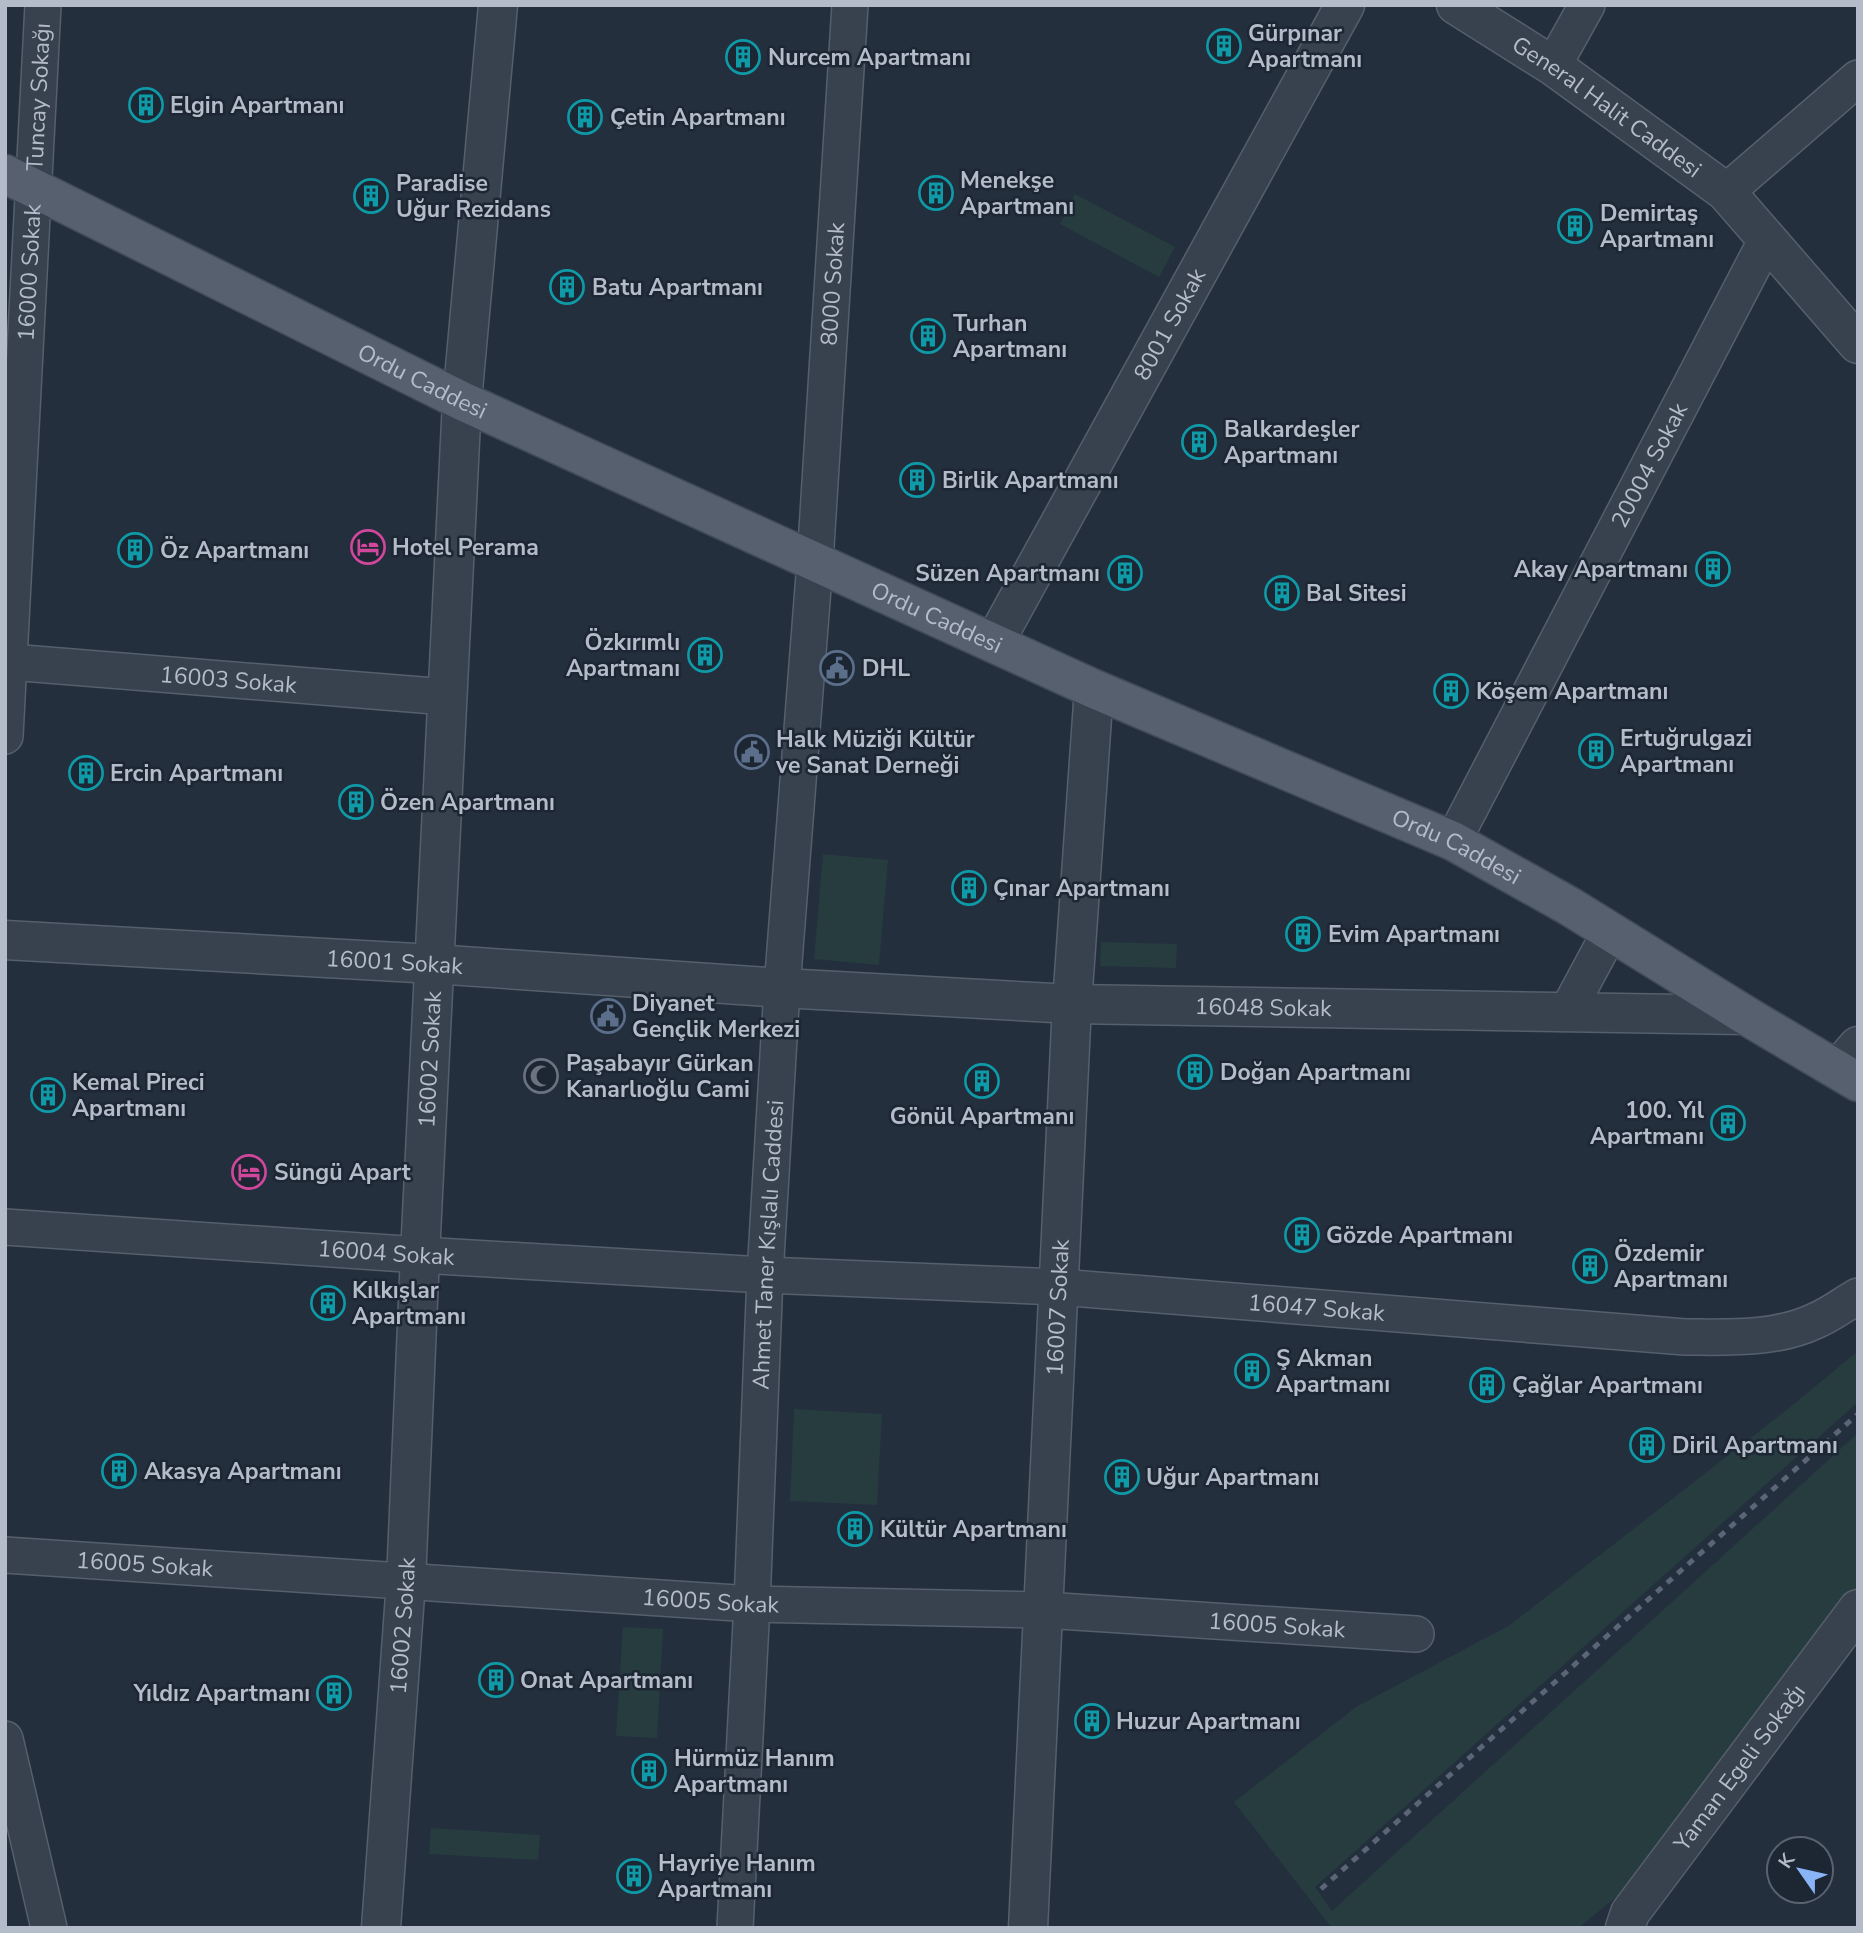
<svg xmlns="http://www.w3.org/2000/svg" width="1863" height="1933" font-family="'Nunito Sans',sans-serif">
  <style>
    .green { fill: #263c3f }
    .lines { fill: none; stroke-linecap: round; stroke-linejoin: round }
    .service-casing { stroke: #565f6c; stroke-width: 38 }
    .minor-casing { stroke: #565f6c; stroke-width: 41 }
    .primary-casing { stroke: #414a57; stroke-width: 41 }
    .service { stroke: #38414e; stroke-width: 35 }
    .minor { stroke: #38414e; stroke-width: 38 }
    .primary { stroke: #56606e; stroke-width: 38 }
    .rail { stroke: #5a6575; stroke-width: 5; stroke-dasharray: 7 7; stroke-linecap: butt }
    .labels { text-anchor: middle; stroke-width: 5; stroke-linejoin: round; paint-order: stroke }
    .poi-label { font-size: 23px; font-weight: bold; fill: #b4bcc9; stroke: #1d2633; text-anchor: start }
    .street-label { font-size: 23px; fill: #b4bcc9; stroke: #1d2633 }
  </style>
  <rect width="100%" height="100%" fill="#242f3e"/>
  <g class="green">
    <polygon points="1075,194 1175,247 1159,277 1060,224"/>
    <polygon points="823,854 888,860 879,965 814,959"/>
    <polygon points="1101,942 1177,944 1176,968 1100,966"/>
    <polygon points="1858,1351 1858,1402 1315,1887 1332,1911 1858,1433 1858,1586 1645,1874 1578,1928 1332,1928 1234,1802 1356,1707 1510,1625 1784,1412"/>
    <polygon points="794,1409 882,1414 877,1505 790,1501"/>
    <polygon points="623,1627 663,1629 657,1738 616,1736"/>
    <polygon points="431,1828 540,1835 538,1860 429,1854"/>
  </g>
  <g class="lines">
    <g class="service-casing">
      <g id="service">
        <polyline points="1553,66 1587,5"/>
        <polyline points="1726,192 1858,78"/>
        <path id="s1" d="M10,662L447,697"/>
        <path id="s2" d="M5,736L43,5"/>
        <path id="s3" d="M1453,841L1767,239"/>
        <polyline points="1567,1012 1610,932"/>
        <path id="s4" d="M5,1227L420,1255L765,1275L1059,1287L1685,1337C1727,1337 1775,1340 1815,1321C1830,1315 1844,1304 1858,1296"/>
        <path id="s5" d="M5,1555L752,1604L1044,1610L1416,1634"/>
        <polyline points="5,1739 49,1928"/>
        <path id="s6" d="M735,1928L752,1604L765,1275L782,988L815,562L850,5"/>
      </g>
    </g>
    <g class="minor-casing">
      <g id="minor">
        <path id="s7" d="M1456,5L1553,66L1726,192L1858,344"/>
        <path id="s8" d="M994,643L1345,5"/>
        <path id="s9" d="M5,940L434,964L782,988L1072,1004L1745,1015"/>
        <polyline points="1838,1069 1858,1046"/>
        <path id="s10" d="M381,1928L406,1581L420,1255L462,401L498,5"/>
        <path id="s11" d="M1028,1928L1072,1004L1094,689"/>
        <path id="s12" d="M1625,1928L1630,1913L1858,1609"/>
      </g>
    </g>
    <g class="primary-casing">
      <g id="primary">
        <path id="s13" d="M5,174L462,401L1094,689L1453,841L1569,906L1745,1015L1858,1082"/>
      </g>
    </g>
    <use href="#service" class="service"/>
    <use href="#minor" class="minor"/>
    <use href="#primary" class="primary"/>
    <polyline class="rail" points="1321,1889 1858,1414"/>
  </g>
  <defs>
    <g id="building-ring" transform="scale(1.75)"><circle r="9.5" fill="#1d2633" stroke="#0f9aa8" stroke-width="1.5"/><path d="M-4-6H4V6H1V3H-1V6H-4ZM-2.5-4.3h1.7v1.8h-1.7ZM.8-4.3h1.7v1.8H.8ZM-2.5-1h1.7V.8h-1.7ZM.8-1h1.7V.8H.8Z" fill="#0f9aa8"/></g>
    <g id="hotel-ring" transform="scale(1.75)"><circle r="9.5" fill="#1d2633" stroke="#d1479c" stroke-width="1.5"/><path d="M-6-4.5h1.5V1H6V5H4.5V3h-9V5H-6ZM-4 0a1.8 1.8 0 1 1 3.6 0ZM.5 0V-2.5h3Q6-2.5 6 0Z" fill="#d1479c"/></g>
    <g id="civic-ring" transform="scale(1.75)"><circle r="9.5" fill="#1d2633" stroke="#5c6f8a" stroke-width="1.5"/><path d="M-.6-6.5H3V-4.5H.6V-3L4-1V1h2V6H-6V1h2V-1L-.6-3ZM-1.2 2.5V6h2.4V2.5Z" fill="#5c6f8a"/></g>
    <g id="mosque-ring" transform="scale(1.75)"><circle r="9.5" fill="#1d2633" stroke="#6b7280" stroke-width="1.5"/><path d="M3.5-4.9A6 6 0 1 0 3.5 4.9A5 5 0 1 1 3.5-4.9Z" fill="#6b7280"/></g>
  </defs>
  <g fill-rule="evenodd">
    <use href="#building-ring" x="1224" y="46"/>
    <use href="#building-ring" x="743" y="57"/>
    <use href="#building-ring" x="146" y="105"/>
    <use href="#building-ring" x="585" y="117"/>
    <use href="#building-ring" x="936" y="193"/>
    <use href="#building-ring" x="371" y="196"/>
    <use href="#building-ring" x="1575" y="226"/>
    <use href="#building-ring" x="567" y="287"/>
    <use href="#building-ring" x="928" y="336"/>
    <use href="#building-ring" x="1199" y="442"/>
    <use href="#building-ring" x="917" y="480"/>
    <use href="#hotel-ring" x="368" y="547"/>
    <use href="#building-ring" x="135" y="550"/>
    <use href="#building-ring" x="1713" y="569"/>
    <use href="#building-ring" x="1125" y="573"/>
    <use href="#building-ring" x="1282" y="593"/>
    <use href="#building-ring" x="705" y="655"/>
    <use href="#civic-ring" x="837" y="668"/>
    <use href="#building-ring" x="1451" y="691"/>
    <use href="#building-ring" x="1596" y="751"/>
    <use href="#civic-ring" x="752" y="752"/>
    <use href="#building-ring" x="86" y="773"/>
    <use href="#building-ring" x="356" y="802"/>
    <use href="#building-ring" x="969" y="888"/>
    <use href="#building-ring" x="1303" y="934"/>
    <use href="#civic-ring" x="608" y="1016"/>
    <use href="#building-ring" x="1195" y="1072"/>
    <use href="#mosque-ring" x="541" y="1076"/>
    <use href="#building-ring" x="982" y="1081"/>
    <use href="#building-ring" x="48" y="1095"/>
    <use href="#building-ring" x="1728" y="1123"/>
    <use href="#hotel-ring" x="249" y="1172"/>
    <use href="#building-ring" x="1302" y="1235"/>
    <use href="#building-ring" x="1590" y="1266"/>
    <use href="#building-ring" x="328" y="1303"/>
    <use href="#building-ring" x="1252" y="1371"/>
    <use href="#building-ring" x="1487" y="1385"/>
    <use href="#building-ring" x="1647" y="1445"/>
    <use href="#building-ring" x="119" y="1471"/>
    <use href="#building-ring" x="1122" y="1477"/>
    <use href="#building-ring" x="855" y="1529"/>
    <use href="#building-ring" x="496" y="1680"/>
    <use href="#building-ring" x="334" y="1693"/>
    <use href="#building-ring" x="1092" y="1721"/>
    <use href="#building-ring" x="649" y="1771"/>
    <use href="#building-ring" x="634" y="1876"/>
  </g>
  <g class="labels">
    <g class="poi-label">
      <text x="1248" y="41">Gürpınar<tspan x="1248" dy="26">Apartmanı</tspan></text>
      <text x="768" y="65">Nurcem Apartmanı</text>
      <text x="170" y="113">Elgin Apartmanı</text>
      <text x="610" y="125">Çetin Apartmanı</text>
      <text x="960" y="188">Menekşe<tspan x="960" dy="26">Apartmanı</tspan></text>
      <text x="396" y="191">Paradise<tspan x="396" dy="26">Uğur Rezidans</tspan></text>
      <text x="1600" y="221">Demirtaş<tspan x="1600" dy="26">Apartmanı</tspan></text>
      <text x="592" y="295">Batu Apartmanı</text>
      <text x="953" y="331">Turhan<tspan x="953" dy="26">Apartmanı</tspan></text>
      <text x="1224" y="437">Balkardeşler<tspan x="1224" dy="26">Apartmanı</tspan></text>
      <text x="942" y="488">Birlik Apartmanı</text>
      <text x="392" y="555">Hotel Perama</text>
      <text x="160" y="558">Öz Apartmanı</text>
      <text x="1688" y="577" text-anchor="end">Akay Apartmanı</text>
      <text x="1100" y="581" text-anchor="end">Süzen Apartmanı</text>
      <text x="1306" y="601">Bal Sitesi</text>
      <text x="680" y="650" text-anchor="end">Özkırımlı<tspan x="680" dy="26">Apartmanı</tspan></text>
      <text x="862" y="676">DHL</text>
      <text x="1476" y="699">Köşem Apartmanı</text>
      <text x="1620" y="746">Ertuğrulgazi<tspan x="1620" dy="26">Apartmanı</tspan></text>
      <text x="776" y="747">Halk Müziği Kültür<tspan x="776" dy="26">ve Sanat Derneği</tspan></text>
      <text x="110" y="781">Ercin Apartmanı</text>
      <text x="380" y="810">Özen Apartmanı</text>
      <text x="993" y="896">Çınar Apartmanı</text>
      <text x="1328" y="942">Evim Apartmanı</text>
      <text x="632" y="1011">Diyanet<tspan x="632" dy="26">Gençlik Merkezi</tspan></text>
      <text x="566" y="1071">Paşabayır Gürkan<tspan x="566" dy="26">Kanarlıoğlu Cami</tspan></text>
      <text x="1220" y="1080">Doğan Apartmanı</text>
      <text x="72" y="1090">Kemal Pireci<tspan x="72" dy="26">Apartmanı</tspan></text>
      <text x="1704" y="1118" text-anchor="end">100. Yıl<tspan x="1704" dy="26">Apartmanı</tspan></text>
      <text x="982" y="1124" text-anchor="middle">Gönül Apartmanı</text>
      <text x="274" y="1180">Süngü Apart</text>
      <text x="1326" y="1243">Gözde Apartmanı</text>
      <text x="1614" y="1261">Özdemir<tspan x="1614" dy="26">Apartmanı</tspan></text>
      <text x="352" y="1298">Kılkışlar<tspan x="352" dy="26">Apartmanı</tspan></text>
      <text x="1276" y="1366">Ş Akman<tspan x="1276" dy="26">Apartmanı</tspan></text>
      <text x="1512" y="1393">Çağlar Apartmanı</text>
      <text x="1672" y="1453">Diril Apartmanı</text>
      <text x="144" y="1479">Akasya Apartmanı</text>
      <text x="1146" y="1485">Uğur Apartmanı</text>
      <text x="880" y="1537">Kültür Apartmanı</text>
      <text x="520" y="1688">Onat Apartmanı</text>
      <text x="310" y="1701" text-anchor="end">Yıldız Apartmanı</text>
      <text x="1116" y="1729">Huzur Apartmanı</text>
      <text x="674" y="1766">Hürmüz Hanım<tspan x="674" dy="26">Apartmanı</tspan></text>
      <text x="658" y="1871">Hayriye Hanım<tspan x="658" dy="26">Apartmanı</tspan></text>
    </g>
    <g class="street-label">
      <text dy="8" stroke="none"><textPath href="#s2" startOffset="640">Tuncay Sokağı</textPath></text>
      <text dy="8" stroke="none"><textPath href="#s7" startOffset="182">General Halit Caddesi</textPath></text>
      <text dy="8" stroke="none"><textPath href="#s2" startOffset="464">16000 Sokak</textPath></text>
      <text dy="8" stroke="none"><textPath href="#s6" startOffset="1647">8000 Sokak</textPath></text>
      <text dy="8" stroke="none"><textPath href="#s8" startOffset="364">8001 Sokak</textPath></text>
      <text dy="8" stroke="none"><textPath href="#s13" startOffset="466">Ordu Caddesi</textPath></text>
      <text dy="8" stroke="none"><textPath href="#s3" startOffset="424">20004 Sokak</textPath></text>
      <text dy="8" stroke="none"><textPath href="#s13" startOffset="1032">Ordu Caddesi</textPath></text>
      <text dy="8" stroke="none"><textPath href="#s1" startOffset="219">16003 Sokak</textPath></text>
      <text dy="8" stroke="none"><textPath href="#s13" startOffset="1600">Ordu Caddesi</textPath></text>
      <text dy="8" stroke="none"><textPath href="#s9" startOffset="390">16001 Sokak</textPath></text>
      <text dy="8" stroke="none"><textPath href="#s9" startOffset="1260">16048 Sokak</textPath></text>
      <text dy="8" stroke="none"><textPath href="#s10" startOffset="870">16002 Sokak</textPath></text>
      <text dy="8" stroke="none"><textPath href="#s6" startOffset="684">Ahmet Taner Kışlalı Caddesi</textPath></text>
      <text dy="8" stroke="none"><textPath href="#s4" startOffset="382">16004 Sokak</textPath></text>
      <text dy="8" stroke="none"><textPath href="#s11" startOffset="621">16007 Sokak</textPath></text>
      <text dy="8" stroke="none"><textPath href="#s4" startOffset="1314">16047 Sokak</textPath></text>
      <text dy="8" stroke="none"><textPath href="#s5" startOffset="140">16005 Sokak</textPath></text>
      <text dy="8" stroke="none"><textPath href="#s5" startOffset="707">16005 Sokak</textPath></text>
      <text dy="8" stroke="none"><textPath href="#s5" startOffset="1274">16005 Sokak</textPath></text>
      <text dy="8" stroke="none"><textPath href="#s10" startOffset="303">16002 Sokak</textPath></text>
      <text dy="8" stroke="none"><textPath href="#s12" startOffset="198">Yaman Egeli Sokağı</textPath></text>
    </g>
  </g>
  <rect width="1863" height="1933" fill="none" stroke="#b4bcc9" stroke-width="14"/>
  <g transform="translate(1800 1870) rotate(304)"><circle r="33" fill="#1d2633" stroke="#59626f" stroke-width="2"/>
  <path d="M0-5L12 26L0 18L-12 26Z" fill="#8ab4f8"/>
  <text y="-10" font-size="19" font-weight="bold" text-anchor="middle" fill="#b4bcc9">K</text>
  </g>
</svg>
